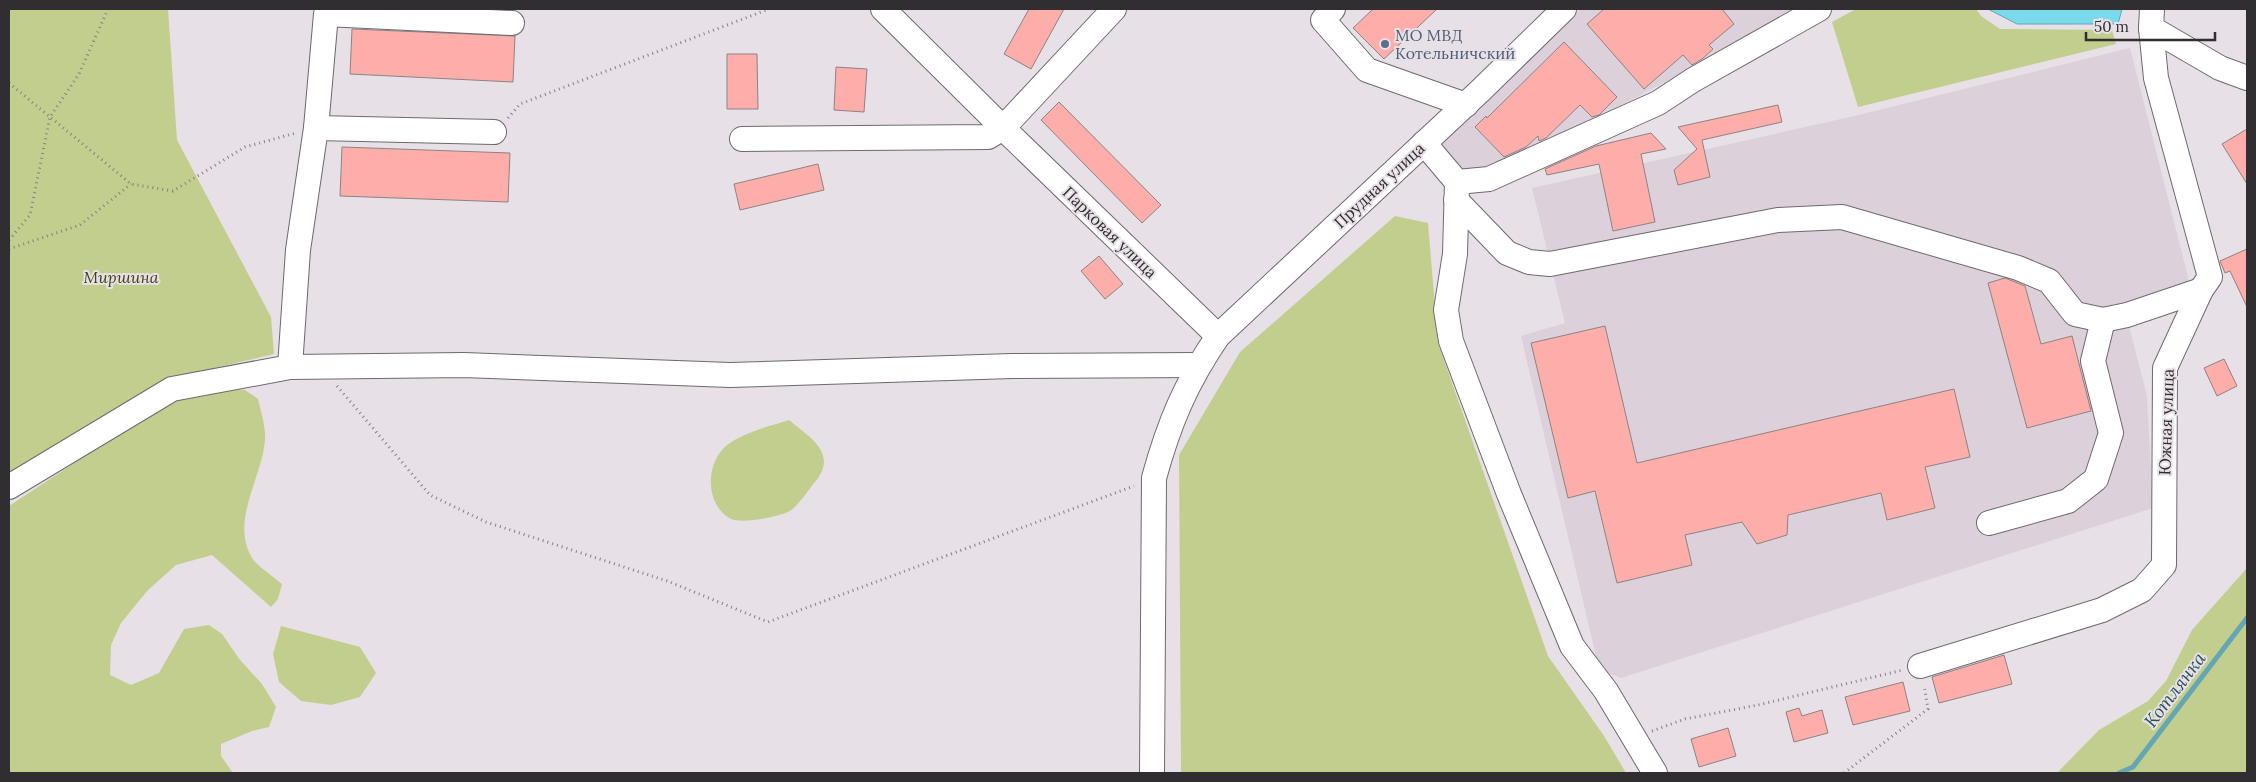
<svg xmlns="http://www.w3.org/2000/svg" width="2256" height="782" font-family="Lora,serif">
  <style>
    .built { fill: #dcd0db }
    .green { fill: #c2ce8d }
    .water { fill: #7adaeb; stroke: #64a6b3 }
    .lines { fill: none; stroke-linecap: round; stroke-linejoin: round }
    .stream { stroke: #64a6b3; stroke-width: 5 }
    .building { fill: #fdaeab; stroke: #8c8383 }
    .minor-casing { stroke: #6f696e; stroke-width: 26 }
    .path { stroke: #868186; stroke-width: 3; stroke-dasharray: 1 4; stroke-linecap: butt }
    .minor { stroke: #fff; stroke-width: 24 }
    .service-dot { fill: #5c6f8a; stroke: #e7e0e7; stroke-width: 2 }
    .labels { text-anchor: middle; stroke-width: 4; stroke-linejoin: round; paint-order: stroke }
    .service-label { font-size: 16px; fill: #4e5e75; stroke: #e7e0e7; text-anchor: start }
    .street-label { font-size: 16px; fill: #312e31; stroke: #e7e0e7 }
    .park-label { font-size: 16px; font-style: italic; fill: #3d440f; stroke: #e7e0e7 }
    .water-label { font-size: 18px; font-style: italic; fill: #27525a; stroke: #e7e0e7 }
  </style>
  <rect width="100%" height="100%" fill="#e7e0e7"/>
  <g class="built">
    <polygon points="1580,9 1793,9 1693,67 1493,174 1464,174 1439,143"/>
    <polygon points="2130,48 2189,281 2123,303 2147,396 2153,508 1621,678 1599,669 1521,336 1565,323 1532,188 1850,117"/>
  </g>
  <g class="green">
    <polygon points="9,9 168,9 177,140 271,317 274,354 168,379 9,472"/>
    <polygon points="1856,9 1976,9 1981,16 2000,29 2112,30 2116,44 1858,107 1832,22"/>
    <polygon points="1395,216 1428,223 1438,343 1548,656 1604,736 1626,773 1181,773 1179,455 1240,352"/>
    <path d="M217,386L245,390L258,399C261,412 266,428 265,440C262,478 231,519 251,556C256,566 273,576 282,584L278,599L271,607L212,555L176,565L147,591L121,623L111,645L110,675L131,685L159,673L184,629L209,625L222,634L240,660L262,684L276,707L269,727L252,731L221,744V756L233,773H9V506L155,410L188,391Z"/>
    <path d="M789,420C809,437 839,453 815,482C808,490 799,505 790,511C779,517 742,524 731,519C705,505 705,464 726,446C741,433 770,426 789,420Z"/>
    <polygon points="2247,568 2247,773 2057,773 2099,730 2148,701 2166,681 2192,630"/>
    <polygon points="281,626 360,647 376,673 360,697 331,705 301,701 279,682 273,654"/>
  </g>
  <polygon class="water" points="1988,9 2122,9 2118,24 2017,24"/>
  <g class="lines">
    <polyline class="stream" points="2119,773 2133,767 2247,618"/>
  </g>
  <g class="building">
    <polygon points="1029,9 1064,9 1031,69 1004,54"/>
    <polygon points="1373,9 1437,9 1384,59 1353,28"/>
    <polygon points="1604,9 1722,9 1734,24 1709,45 1713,49 1702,59 1692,65 1683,55 1644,89 1587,24"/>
    <polygon points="352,29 515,36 513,82 350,74"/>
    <polygon points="1564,42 1617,97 1599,115 1592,117 1580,105 1546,138 1539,141 1538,136 1526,147 1504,157 1475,127 1486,116 1487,118"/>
    <polygon points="727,54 757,54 758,109 727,109"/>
    <polygon points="836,67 867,69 864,112 834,110"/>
    <polygon points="1059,102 1161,205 1142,223 1041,120"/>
    <polygon points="1778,105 1782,122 1702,140 1710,177 1678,185 1674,170 1697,149 1678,127"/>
    <polygon points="2247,129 2247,184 2222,144"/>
    <polygon points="1651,133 1666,149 1641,154 1655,222 1613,231 1599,164 1547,175 1545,169 1596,146"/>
    <polygon points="342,147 510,153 508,202 340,196"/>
    <polygon points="818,164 824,190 740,210 734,184"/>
    <polygon points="2247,249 2247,307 2230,271 2225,273 2220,261"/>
    <polygon points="1099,256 1123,284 1105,299 1081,271"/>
    <polygon points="2005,278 2025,286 2041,344 2072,336 2091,411 2027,428 1988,283"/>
    <polygon points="1605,326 1637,463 1954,389 1970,457 1925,467 1935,508 1887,520 1881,493 1788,515 1787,535 1757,544 1742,522 1685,535 1692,565 1617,583 1595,491 1568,498 1531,343"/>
    <polygon points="2224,359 2237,386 2217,396 2204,368"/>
    <polygon points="2004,655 2012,684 1939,703 1932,677"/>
    <polygon points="1903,682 1910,711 1853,725 1845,697"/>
    <polygon points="1799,708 1802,716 1822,710 1828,733 1794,742 1786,712"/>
    <polygon points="1728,728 1736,756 1699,767 1691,739"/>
  </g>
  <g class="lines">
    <g class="minor-casing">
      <g id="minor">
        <polyline points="883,9 1003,128 1218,336"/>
        <polyline points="1333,9 1323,20 1367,70 1466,105"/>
        <polyline points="2152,9 2151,28 2220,68 2247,78"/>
        <polyline points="316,128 494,132"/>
        <polyline points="742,139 988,137 1003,128 1114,9"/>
        <polyline points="1424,143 1457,182 1455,254 1446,310 1451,341 1509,494 1572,646 1606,691 1655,773"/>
        <polyline points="1457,182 1489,179 1658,103 1693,80 1819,9"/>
        <polyline points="1456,200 1507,253 1529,262 1550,264 1778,220 1842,217 2018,268 2049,281 2075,314 2103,320 2127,315 2201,290"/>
        <polyline points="290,367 298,250 316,128 326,14 512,23"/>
        <polyline points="9,487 172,389 290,367 464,365 730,375 1012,366 1198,365"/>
        <polyline points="1989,523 2068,501 2096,479 2111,433 2093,361 2103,320"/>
        <polyline points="1920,666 2102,610 2142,590 2164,565 2165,368 2201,290 2210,277 2156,78 2151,28"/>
        <path d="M1152,773L1154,478C1169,423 1186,383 1218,336L1480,91L1564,9"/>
      </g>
    </g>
    <g class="path">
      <polyline points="9,83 131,184 173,191 245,147 296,133"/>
      <polyline points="508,118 520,104 769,9"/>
      <polyline points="9,240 30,215 50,117 79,74 108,9"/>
      <polyline points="9,249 80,225 131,184"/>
      <polyline points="337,386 430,495 486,522 667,581 768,622 1134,486"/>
      <polyline points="1652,731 1685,719 1758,705 1903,670"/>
      <polyline points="1844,773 1928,709 1924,685"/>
    </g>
    <use href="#minor" class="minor"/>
  </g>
  <circle class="service-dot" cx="1385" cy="44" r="5"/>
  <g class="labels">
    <g class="service-label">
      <text x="1395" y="41">МО МВД<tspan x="1395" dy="18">Котельничский</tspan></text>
    </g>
    <g class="street-label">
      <text transform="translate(1379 185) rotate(-43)" y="6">Прудная улица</text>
      <text transform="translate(1110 232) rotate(44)" y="6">Парковая улица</text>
      <text transform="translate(2166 422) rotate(-88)" y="6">Южная улица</text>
    </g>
    <g class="park-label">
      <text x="121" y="283">Миршина</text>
    </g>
    <g class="water-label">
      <text transform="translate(2175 690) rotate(-53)" y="6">Котлянка</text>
    </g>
  </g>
  <rect width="2256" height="782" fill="none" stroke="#312e31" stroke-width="20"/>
  <path d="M2086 32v8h129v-8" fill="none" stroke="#312e31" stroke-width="2.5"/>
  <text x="2094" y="32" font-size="15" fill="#312e31" stroke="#e7e0e7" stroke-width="4" paint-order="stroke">50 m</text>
</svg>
